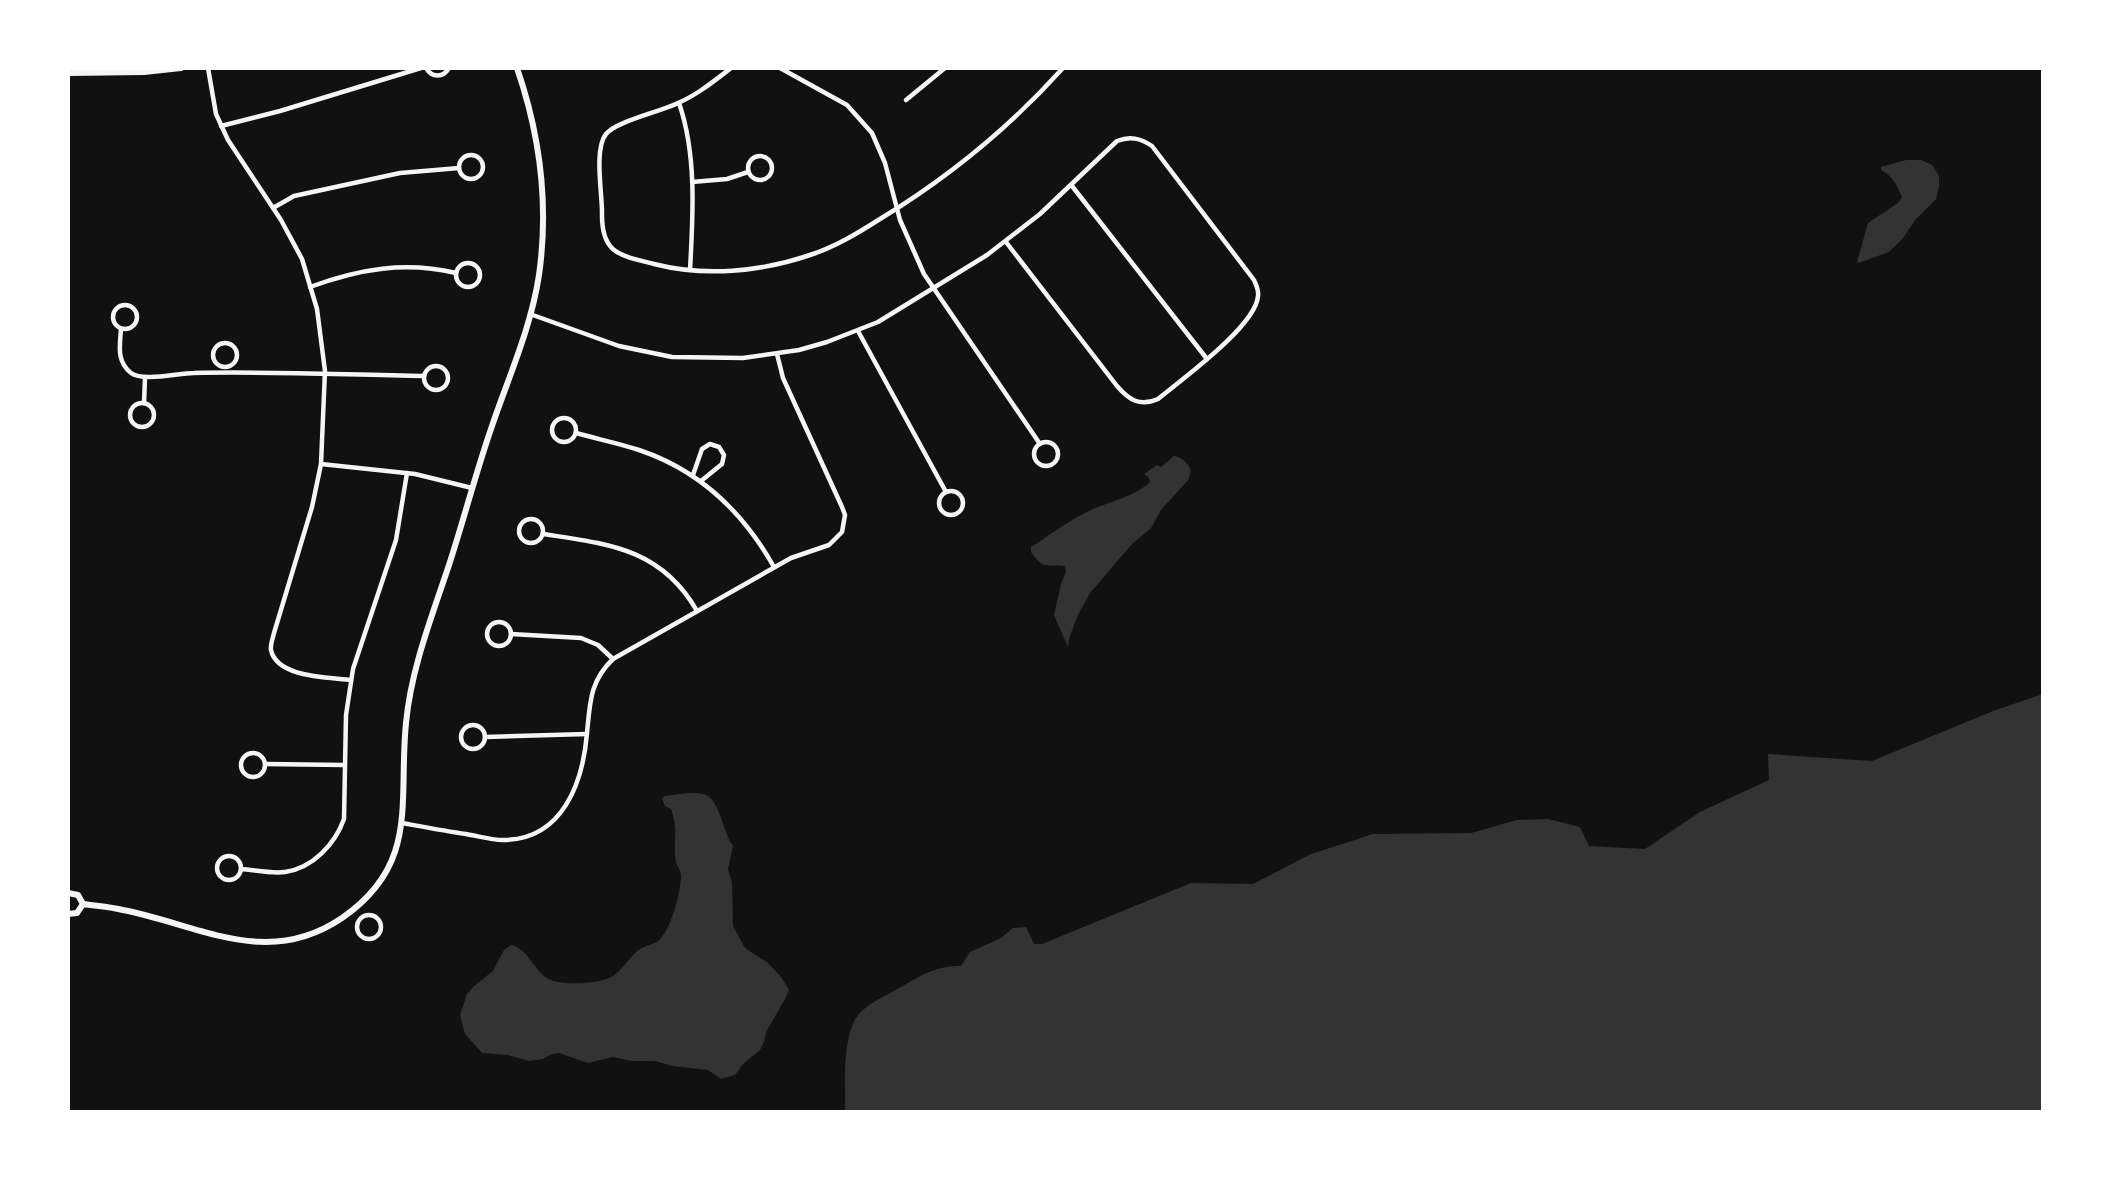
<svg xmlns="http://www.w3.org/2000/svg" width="2111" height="1180" font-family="'Space Grotesk',sans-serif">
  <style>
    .water { fill: #333 }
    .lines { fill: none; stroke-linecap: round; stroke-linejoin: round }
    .minor { stroke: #f5f5f5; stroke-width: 4.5 }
    .tertiary { stroke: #f5f5f5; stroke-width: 6 }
  </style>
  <rect width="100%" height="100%" fill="#111"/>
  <g class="water">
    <path d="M1906,160H1921L1932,165L1939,176V187L1936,199L1916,219L1903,238L1889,252L1859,263L1857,262L1868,223L1898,203L1902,197C1897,186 1893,176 1881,170V167Z"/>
    <path d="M1174,456C1182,457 1188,463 1191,471L1188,480L1161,510L1151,528L1132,544L1090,593L1078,615L1069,638L1068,647L1054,615L1061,584L1066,572L1065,566C1046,565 1043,569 1031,552V547C1050,535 1069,520 1089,511C1109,501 1133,498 1150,482L1149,478L1144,474L1157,465L1161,467Z"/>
    <path d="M2043,694V1112H845C846,1083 840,1028 864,1009C875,1000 889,994 901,987C921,975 938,965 961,966L970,952L1001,938L1013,928L1026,927L1034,944H1042L1191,883L1253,884L1311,854L1373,834L1471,833L1517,820L1548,819L1580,827L1589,846L1645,849L1700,812L1769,780L1768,754L1872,761L1993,711Z"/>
    <path d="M689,793C694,793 702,793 706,795C720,801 724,835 733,846L728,869L732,883L733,926L745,948L768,963L781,977L789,990L785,999L766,1032L764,1042L760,1050L744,1063L735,1075L721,1079L708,1070L672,1066L655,1061H632L613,1057L588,1063L559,1053L552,1054L543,1059L529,1061L508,1055L482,1053L465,1034L460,1015L467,994L474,986L493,971L504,950L511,945C531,949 534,976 554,981C568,985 600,984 613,976C621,971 628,960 635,953C641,946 651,946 658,941C671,931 681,891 681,876C681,869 675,864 675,856C674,836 678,828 671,809L665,806L662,799L664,796Z"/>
  </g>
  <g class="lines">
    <g class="minor">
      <path d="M208,68L216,114L228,140L281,220L302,259L317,309L325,371L321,464L312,507L274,633C273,638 270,645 271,650C277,678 329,677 351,680"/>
      <path d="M426,68C432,78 443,78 449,68"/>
      <path d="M731,68C714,81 697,95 678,103C660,112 617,121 606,134C594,149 602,192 602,212C601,253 618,255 654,264C705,277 760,272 810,255C835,247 858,233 880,219C949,177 1009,128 1063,68"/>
      <polyline points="780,68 847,105 872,133 885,163 900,220 924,274 1040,444"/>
      <polyline points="906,100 945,68"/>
      <path d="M679,103C697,155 693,216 690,270"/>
      <polyline points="221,126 280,111 421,68"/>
      <circle cx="471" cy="167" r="12"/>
      <circle cx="760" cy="168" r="12"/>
      <polyline points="692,182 727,179 748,172"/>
      <polyline points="1072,186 1207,359"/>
      <polyline points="273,208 294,196 400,173 459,168"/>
      <circle cx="468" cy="275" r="12"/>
      <path d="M310,287C359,269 405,261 456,273"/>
      <circle cx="125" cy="317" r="12"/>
      <path d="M530,314L619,346L672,357L743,358L799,350L827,342L878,322L987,255L1040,214L1117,141C1130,136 1140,138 1152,146L1254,280C1256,285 1259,290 1258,296C1256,326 1181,380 1158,399C1140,407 1129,400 1117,386L1006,242"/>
      <path d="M121,329C120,345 116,361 131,373C143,382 178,373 194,373C270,371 347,375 424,376"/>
      <polyline points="858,331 946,492"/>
      <circle cx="225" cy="355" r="12"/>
      <circle cx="436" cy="378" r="12"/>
      <polyline points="144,403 145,378"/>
      <circle cx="142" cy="415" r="12"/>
      <circle cx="564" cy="430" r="12"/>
      <path d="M576,433C597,439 618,443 639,450C699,470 743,512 774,567"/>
      <circle cx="1046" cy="454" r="12"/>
      <polyline points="321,464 415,474 472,488"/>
      <polyline points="693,475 702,449 710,444 719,447 724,455 722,464 701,481"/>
      <circle cx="951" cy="503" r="12"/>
      <circle cx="531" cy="531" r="12"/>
      <path d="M543,534C608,544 661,548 697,611"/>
      <circle cx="499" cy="634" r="12"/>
      <polyline points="511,634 581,638 598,645 613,659"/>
      <circle cx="473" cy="737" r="12"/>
      <polyline points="485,737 587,734"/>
      <circle cx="253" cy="765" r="12"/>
      <polyline points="265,764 344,765"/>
      <path d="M402,823C424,827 445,831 466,834C478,836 491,840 503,840C563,840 583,782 587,733C590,702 590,681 613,659L791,558L829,545L842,532L845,515L842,507L783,378L777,354"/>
      <circle cx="229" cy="868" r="12"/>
      <path d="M241,869C255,870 271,874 285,872C313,868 335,844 344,819L346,715L353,669L396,540L407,473"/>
      <circle cx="369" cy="927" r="12"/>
    </g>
    <g class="tertiary">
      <polyline points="68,73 144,72 181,68"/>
      <polyline points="68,893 78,895 83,904 77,913 68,914"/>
      <path d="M83,904C96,906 110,907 123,910C200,925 267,969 342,918C420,864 398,802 406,723C411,669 432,616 449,565C464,519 476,472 492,426C509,376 531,328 539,275C549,205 540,135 517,68"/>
    </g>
  </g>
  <rect width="2111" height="1180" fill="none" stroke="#ffffff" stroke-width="140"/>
</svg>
